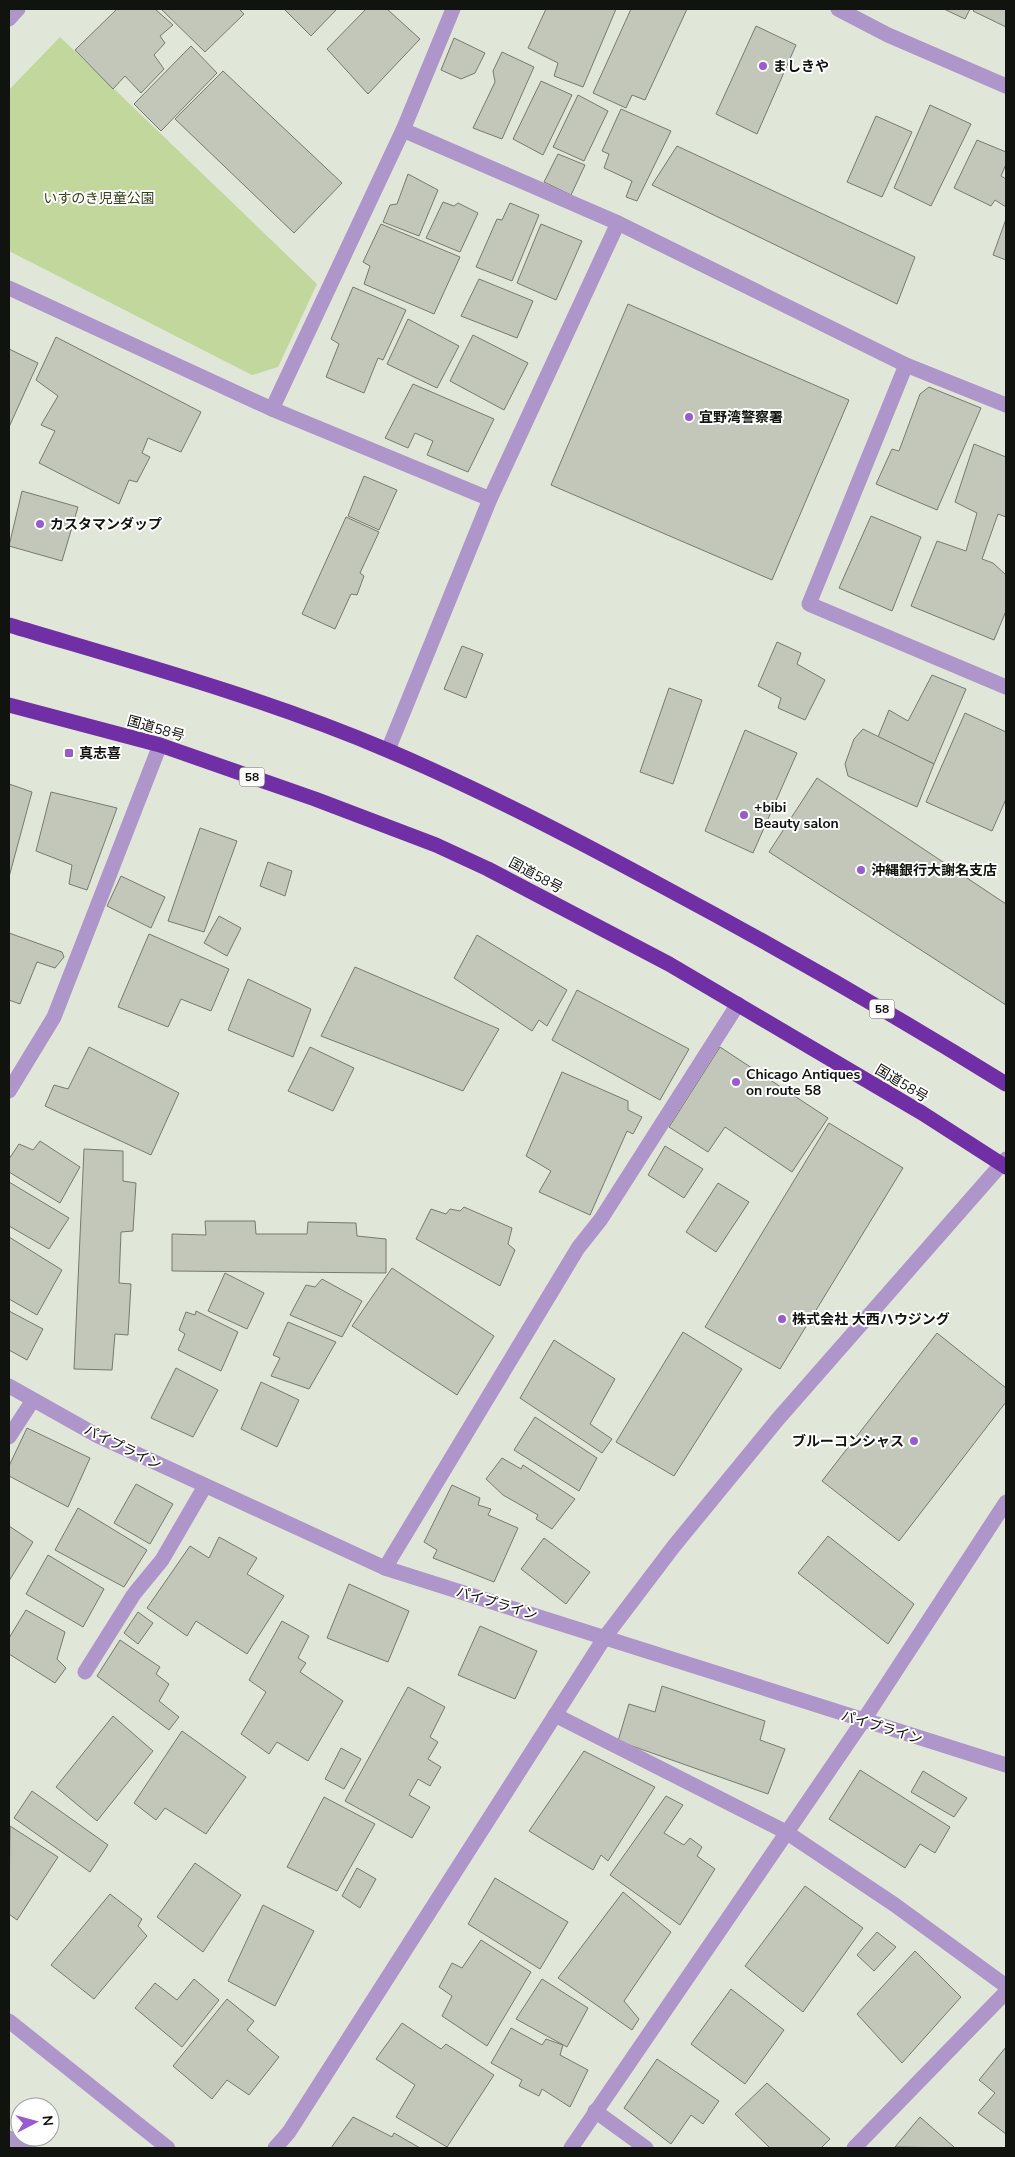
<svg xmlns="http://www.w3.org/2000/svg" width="1015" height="2157" font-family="'Nunito Sans','Noto Sans JP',sans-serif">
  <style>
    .green { fill: #c1d79b }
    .building { fill: #c2c7ba; stroke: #767b6f }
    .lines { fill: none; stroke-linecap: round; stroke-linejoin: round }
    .minor { stroke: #ae95ca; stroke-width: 15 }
    .highway { stroke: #712fa5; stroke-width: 15 }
    .poi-dot { fill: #9a5bd1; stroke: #fff; stroke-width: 2 }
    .labels { text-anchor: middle; stroke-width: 4; stroke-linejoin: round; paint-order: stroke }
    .shield { fill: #fff; stroke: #585a56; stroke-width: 1 }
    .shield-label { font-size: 12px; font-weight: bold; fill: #11130e }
    .poi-label { font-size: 14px; font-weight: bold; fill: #11130e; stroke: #fff; text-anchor: start }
    .park-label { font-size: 14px; fill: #33401a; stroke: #fff }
    .street-label { font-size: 14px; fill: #11130e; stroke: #fff }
  </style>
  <rect width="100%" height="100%" fill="#e0e6d8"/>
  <polygon class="green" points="60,37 317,284 278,367 252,375 9,251 9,90"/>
  <g class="building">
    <polygon points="117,9 155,9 173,25 160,36 165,43 154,55 164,69 141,93 125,76 113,89 75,50"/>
    <polygon points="161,9 239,9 244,14 205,52"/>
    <polygon points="284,9 337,9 311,36"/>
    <polygon points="366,9 387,9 420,39 368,94 327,49"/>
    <polygon points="546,9 616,9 583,87 554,76 558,63 528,48"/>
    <polygon points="631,9 687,9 645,100 632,95 626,108 593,93"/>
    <polygon points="944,9 970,9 965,19"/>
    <polygon points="975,9 1006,9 1006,27 973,11"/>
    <polygon points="756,26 796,45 757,134 716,114"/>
    <polygon points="454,38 485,53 475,73 461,79 441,70"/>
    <polygon points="191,46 217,73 161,131 134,104"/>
    <polygon points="502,52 534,67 502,139 473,128 495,82 493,71"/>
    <polygon points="223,71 342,183 294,233 175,119"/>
    <polygon points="541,81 572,95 543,155 513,139"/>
    <polygon points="578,95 608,111 584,161 553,147"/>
    <polygon points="930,105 971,124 931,206 894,188"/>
    <polygon points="621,109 671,131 637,201 626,197 632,181 604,168 609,154 602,151"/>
    <polygon points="876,116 912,132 882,197 847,182"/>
    <polygon points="977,140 1006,152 1006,164 1001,176 1006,179 1006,207 995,200 991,206 954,188"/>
    <polygon points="677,146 915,257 897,304 652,185"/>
    <polygon points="558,154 585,165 571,195 544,182"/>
    <polygon points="408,174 438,190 419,236 383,222 390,205 397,204"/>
    <polygon points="443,202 454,206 458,203 478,213 460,252 426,238"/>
    <polygon points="510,203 539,215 512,281 476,267 497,219 502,220"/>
    <polygon points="1006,219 1006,260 993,255"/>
    <polygon points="381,224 460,257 434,314 364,284 370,266 363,262"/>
    <polygon points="541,224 582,241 556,300 517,283"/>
    <polygon points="479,279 533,301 517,338 461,316"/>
    <polygon points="353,287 406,310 383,360 378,358 364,393 326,377 339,344 331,339"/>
    <polygon points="628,304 849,400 772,580 551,485"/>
    <polygon points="408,319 459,346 437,388 387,364"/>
    <polygon points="473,335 528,363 504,410 450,381"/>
    <polygon points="56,337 201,412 181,452 148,438 142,453 150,457 137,482 129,480 119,504 39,463 55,431 41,425 58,396 36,380"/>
    <polygon points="9,349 38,363 9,427"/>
    <polygon points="413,384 494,419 468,472 427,455 433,441 415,433 408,448 385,438"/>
    <polygon points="929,387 981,408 937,510 876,484 892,449 899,451 920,394"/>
    <polygon points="974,444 1006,457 1006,517 998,514 982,559 993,563 1006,575 1006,611 994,640 911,606 937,541 966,551 977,513 955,502"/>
    <polygon points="364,476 397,490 379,530 348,516"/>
    <polygon points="22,491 78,507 62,561 9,546"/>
    <polygon points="871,516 921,537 892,611 839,588"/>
    <polygon points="346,517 379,532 360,573 364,576 357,595 351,594 335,629 302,614"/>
    <polygon points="777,642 801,653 797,664 825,680 805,720 778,708 781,698 758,686"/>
    <polygon points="462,646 483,654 466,698 444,689"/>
    <polygon points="932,675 966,689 934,764 878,737 889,710 908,721"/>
    <polygon points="669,688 702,700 673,784 640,772"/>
    <polygon points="965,713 1006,732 1006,799 992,831 926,802"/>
    <polygon points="863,729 934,764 917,807 848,776 845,764 854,739"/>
    <polygon points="745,730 797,753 753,853 705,831"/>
    <polygon points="817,778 1006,904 1006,1005 769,852"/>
    <polygon points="9,784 32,792 9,877"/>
    <polygon points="51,792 117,808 87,890 69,884 72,865 36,851"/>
    <polygon points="200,828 237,841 204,932 168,921"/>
    <polygon points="268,862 292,871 285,896 260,886"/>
    <polygon points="121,876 165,897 151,928 107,906"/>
    <polygon points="219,916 241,928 227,956 204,943"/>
    <polygon points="9,933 62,952 64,957 55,968 37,962 20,1004 9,1000"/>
    <polygon points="149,934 229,969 211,1011 181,999 168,1027 118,1007"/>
    <polygon points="477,935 567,990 547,1026 539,1020 532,1031 454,978"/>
    <polygon points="355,967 499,1029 463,1091 321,1036"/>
    <polygon points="248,979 311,1009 293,1057 228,1030"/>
    <polygon points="577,990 689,1049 660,1100 552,1040"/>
    <polygon points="89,1047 179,1093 151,1155 45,1106 54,1085 68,1089"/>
    <polygon points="310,1047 354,1068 333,1111 288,1091"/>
    <polygon points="720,1047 828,1118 792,1172 725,1127 708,1152 669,1127"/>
    <polygon points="562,1072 628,1101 628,1110 642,1117 633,1134 627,1131 590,1215 539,1192 551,1171 526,1156"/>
    <polygon points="829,1123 903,1168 780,1369 705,1327"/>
    <polygon points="40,1141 80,1167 60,1203 9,1172 9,1159 19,1144 33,1150"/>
    <polygon points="665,1146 703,1169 684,1198 648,1175"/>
    <polygon points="84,1149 123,1151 123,1181 136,1183 133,1231 121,1232 119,1283 131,1284 128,1335 115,1334 112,1370 74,1369"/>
    <polygon points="9,1182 69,1218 49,1249 9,1226"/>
    <polygon points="718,1183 749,1202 716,1252 686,1232"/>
    <polygon points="464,1207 512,1228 508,1244 515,1250 500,1286 416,1239 431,1209 446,1214 450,1209 460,1211"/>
    <polygon points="205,1221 255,1221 256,1234 307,1234 308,1222 356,1223 357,1236 386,1239 386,1273 172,1271 172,1234 206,1235"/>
    <polygon points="9,1237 62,1270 37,1315 9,1299"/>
    <polygon points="392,1268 494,1336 457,1395 352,1326"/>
    <polygon points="225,1273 264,1293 247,1329 208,1311"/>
    <polygon points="322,1279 362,1301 342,1337 290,1315 306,1285 315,1287"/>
    <polygon points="9,1311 43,1329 27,1360 9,1350"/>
    <polygon points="196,1311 238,1332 221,1371 178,1350 185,1334 179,1330 186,1312 195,1315"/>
    <polygon points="288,1322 336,1342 309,1389 271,1376 280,1358 273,1355"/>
    <polygon points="683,1332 742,1369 674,1476 616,1442"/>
    <polygon points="937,1333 1006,1388 1006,1402 899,1541 822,1481"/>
    <polygon points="554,1340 615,1379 590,1424 612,1439 602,1453 520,1398"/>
    <polygon points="176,1368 218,1390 193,1437 151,1418"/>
    <polygon points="261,1382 299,1400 277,1447 241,1429"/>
    <polygon points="535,1417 597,1458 579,1491 514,1450"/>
    <polygon points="27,1428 90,1458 68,1507 9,1476 9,1466"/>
    <polygon points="502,1458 521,1469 523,1465 575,1499 552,1529 536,1519 538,1515 503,1495 486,1479"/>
    <polygon points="136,1484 173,1504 150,1544 114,1523"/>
    <polygon points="452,1485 480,1498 478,1505 491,1509 488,1515 518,1528 494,1582 433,1558 437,1550 424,1542"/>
    <polygon points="78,1508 147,1550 124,1587 55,1550"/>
    <polygon points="9,1526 33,1542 9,1581"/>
    <polygon points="828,1536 914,1604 888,1644 798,1573"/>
    <polygon points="219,1537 257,1558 247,1574 284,1596 247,1654 196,1621 187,1636 147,1608 190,1546 209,1558"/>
    <polygon points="544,1538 590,1572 566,1604 521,1569"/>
    <polygon points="48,1555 104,1589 83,1627 26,1594"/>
    <polygon points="349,1584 409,1611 388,1662 327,1638"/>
    <polygon points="26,1610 65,1632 57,1659 66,1668 55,1683 9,1654 9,1638"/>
    <polygon points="138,1612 153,1623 138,1644 124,1633"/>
    <polygon points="282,1621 309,1636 298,1658 306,1663 300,1672 343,1701 308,1761 277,1742 269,1754 241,1734 266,1692 249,1680"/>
    <polygon points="480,1626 537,1651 515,1699 458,1675"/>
    <polygon points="120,1640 160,1667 156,1674 169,1684 159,1701 179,1717 169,1730 97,1676"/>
    <polygon points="662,1686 765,1721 760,1740 785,1749 768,1794 618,1741 629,1704 655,1712"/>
    <polygon points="408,1687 445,1707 430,1737 438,1742 428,1759 441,1767 430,1786 418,1779 409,1795 430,1807 412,1838 345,1801"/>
    <polygon points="113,1716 153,1751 97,1821 56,1787"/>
    <polygon points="182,1731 246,1777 206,1834 165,1808 156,1820 134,1803"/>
    <polygon points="341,1748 361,1759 344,1789 325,1779"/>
    <polygon points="584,1751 655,1787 608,1861 601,1855 593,1870 529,1831"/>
    <polygon points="860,1770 950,1827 935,1853 920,1844 905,1868 829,1819"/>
    <polygon points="923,1771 967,1798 954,1817 911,1792"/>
    <polygon points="32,1791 108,1845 90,1872 14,1818"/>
    <polygon points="666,1796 683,1805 664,1833 684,1845 690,1838 702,1847 697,1856 715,1869 680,1925 610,1875"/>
    <polygon points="324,1797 375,1824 337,1891 287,1867"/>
    <polygon points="10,1826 58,1857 17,1920 9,1914"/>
    <polygon points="195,1863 241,1895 203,1952 157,1917"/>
    <polygon points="357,1868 376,1879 360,1908 342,1896"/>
    <polygon points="495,1878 568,1922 540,1969 468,1924"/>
    <polygon points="805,1886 863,1928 803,2012 745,1966"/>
    <polygon points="623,1892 671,1932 624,2001 639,2019 632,2030 558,1978"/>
    <polygon points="110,1894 142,1919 138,1926 147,1936 94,1999 51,1965"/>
    <polygon points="263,1905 314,1931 275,2006 228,1981"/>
    <polygon points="877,1932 896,1947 874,1971 857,1955"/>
    <polygon points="481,1940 531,1972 487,2046 442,2016 452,1996 439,1987 452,1963 462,1968"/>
    <polygon points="915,1951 961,1997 902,2063 857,2014"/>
    <polygon points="194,1979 219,2000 182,2047 135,2008 155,1983 177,2000"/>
    <polygon points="542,1979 588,2008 567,2047 516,2019"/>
    <polygon points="731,1989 784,2030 745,2084 691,2044"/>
    <polygon points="227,1999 254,2021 247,2030 279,2057 249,2095 227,2080 212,2099 173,2066"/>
    <polygon points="402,2023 441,2049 446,2044 494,2075 447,2147 396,2117 415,2085 376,2059"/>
    <polygon points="511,2028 542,2045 546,2039 563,2045 560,2055 588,2070 570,2107 542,2089 539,2096 519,2086 522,2080 491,2063"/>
    <polygon points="1006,2047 1006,2134 978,2113 995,2093 979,2080"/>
    <polygon points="657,2059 719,2101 703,2124 691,2115 671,2144 624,2108"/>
    <polygon points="767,2083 830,2139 821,2148 770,2148 735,2114"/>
    <polygon points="353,2117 392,2137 394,2133 420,2148 331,2148"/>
    <polygon points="920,2117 954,2147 953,2148 895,2147"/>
  </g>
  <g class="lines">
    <g class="minor">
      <polyline points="838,9 888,35 1006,86"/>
      <polyline points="9,19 18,9"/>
      <polyline points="403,130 618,223 906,365 1006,405"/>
      <polyline points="9,288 272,409 403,130 453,9"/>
      <polyline points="906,365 809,604 1006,687"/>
      <polyline points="272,409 490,499"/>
      <polyline points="388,750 490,499 618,223"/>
      <polyline points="9,1091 54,1017 160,745"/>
      <polyline points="9,1386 98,1436 385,1568 1006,1765"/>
      <polyline points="9,1437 33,1400"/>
      <polyline points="385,1568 578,1248 601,1219 738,1004"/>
      <polyline points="85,1672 134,1594 162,1560 205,1486"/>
      <polyline points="555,1715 786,1832 895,1905 1006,1986"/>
      <polyline points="9,2021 168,2148"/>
      <polyline points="595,2111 646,2148"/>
      <polyline points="9,2138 29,2148"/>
      <polyline points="275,2148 289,2132 605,1637 674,1546 778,1419 1006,1159"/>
      <polyline points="571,2148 863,1721 1006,1502"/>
      <polyline points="854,2148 1006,1992"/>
    </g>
    <g class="highway">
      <path d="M9,625C136,663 265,698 387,750C481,790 571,837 660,885C778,948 893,1014 1006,1084"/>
      <polyline points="9,705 160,745 315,799 436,845 488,869 669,964 922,1113 1006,1167"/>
    </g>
  </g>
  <g class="poi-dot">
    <circle cx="763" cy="66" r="5"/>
    <circle cx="689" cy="417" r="5"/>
    <circle cx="40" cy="524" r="5"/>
    <rect x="64" y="748" width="10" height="10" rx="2.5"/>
    <circle cx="744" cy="815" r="5"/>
    <circle cx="861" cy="870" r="5"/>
    <circle cx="736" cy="1082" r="5"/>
    <circle cx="782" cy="1319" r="5"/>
    <circle cx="914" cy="1441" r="5"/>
  </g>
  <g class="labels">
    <g class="shield">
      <rect x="239.5" y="767.5" width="25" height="19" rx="4"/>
      <rect x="869.5" y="999.5" width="25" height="19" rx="4"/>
    </g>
    <g class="shield-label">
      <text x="252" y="781">58</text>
      <text x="882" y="1013">58</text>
    </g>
    <g class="poi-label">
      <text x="773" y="71">ましきや</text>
      <text x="699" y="422">宜野湾警察署</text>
      <text x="50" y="529">カスタマンダップ</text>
      <text x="79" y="758">真志喜</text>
      <text x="754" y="812">+bibi<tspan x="754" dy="16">Beauty salon</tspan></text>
      <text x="871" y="875">沖縄銀行大謝名支店</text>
      <text x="746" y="1079">Chicago Antiques<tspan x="746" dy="16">on route 58</tspan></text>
      <text x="792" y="1324">株式会社 大西ハウジング</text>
      <text x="904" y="1446" text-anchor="end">ブルーコンシャス</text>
    </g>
    <g class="park-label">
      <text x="99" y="203">いすのき児童公園</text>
    </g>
    <g class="street-label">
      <text transform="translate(156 728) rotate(16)" y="5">国道58号</text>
      <text transform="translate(536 875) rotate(28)" y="5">国道58号</text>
      <text transform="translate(902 1083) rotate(31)" y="5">国道58号</text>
      <text transform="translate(123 1447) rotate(26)" y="5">パイプライン</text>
      <text transform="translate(497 1603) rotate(17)" y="5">パイプライン</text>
      <text transform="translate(882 1727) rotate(17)" y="5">パイプライン</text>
    </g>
  </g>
  <rect width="1015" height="2157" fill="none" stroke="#11130e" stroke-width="20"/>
  <g transform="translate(35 2122) rotate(84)"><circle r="24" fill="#ffffff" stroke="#a0a19f"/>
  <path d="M0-4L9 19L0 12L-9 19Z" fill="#9a5bd1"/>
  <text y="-8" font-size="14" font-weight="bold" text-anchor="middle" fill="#11130e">N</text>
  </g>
</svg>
